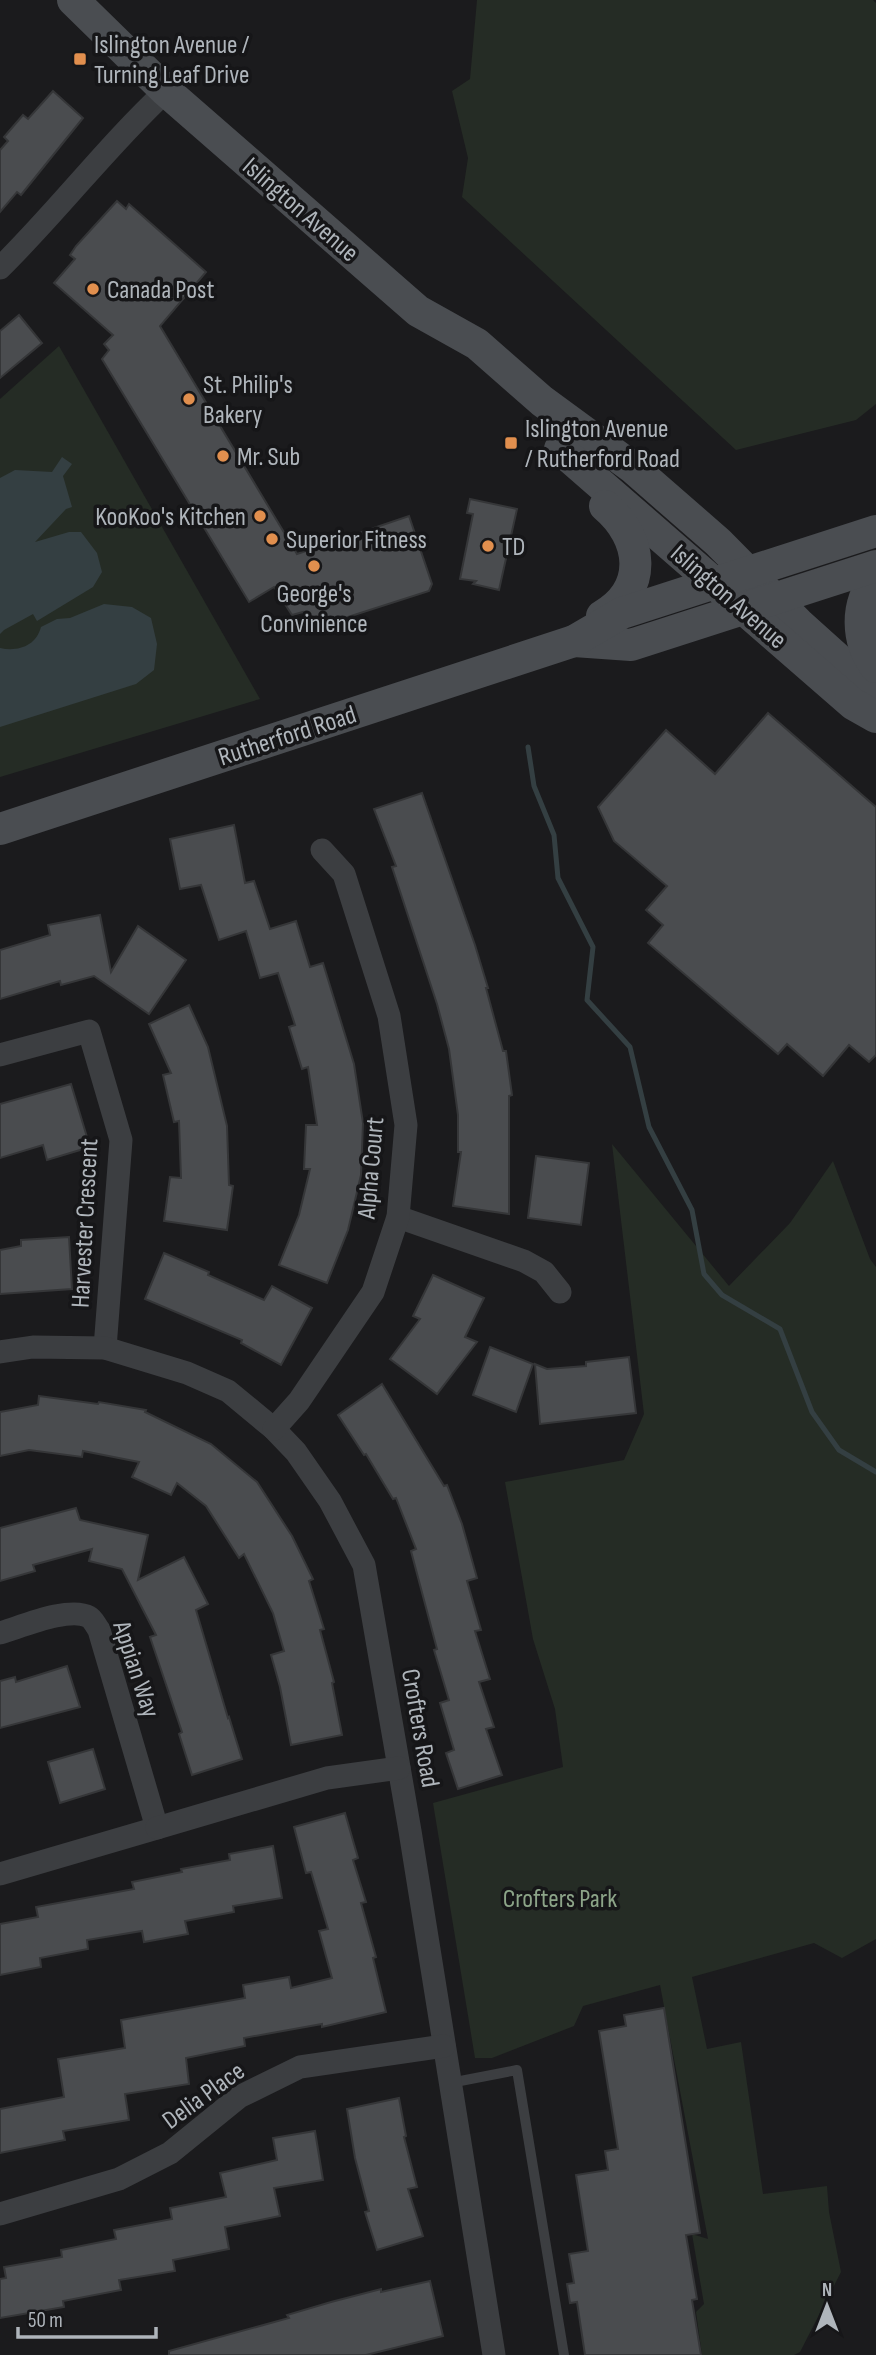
<svg xmlns="http://www.w3.org/2000/svg" width="876" height="2355" font-family="'Sofia Sans Condensed',sans-serif">
  <style>
    .green { fill: #252c25 }
    .water { fill: #343f42 }
    .lines { fill: none; stroke-linecap: round; stroke-linejoin: round }
    .stream { stroke: #343f42; stroke-width: 5 }
    .building { fill: #4a4c4f; stroke: #353638; stroke-width: 2 }
    .lane { stroke: #3c3e41; stroke-width: 10 }
    .street { stroke: #3c3e41; stroke-width: 23 }
    .secondary { stroke: #4a4d51; stroke-width: 32 }
    .poi-dot { fill: #e18f4e; stroke: #161618; stroke-width: 2.5 }
    .labels { text-anchor: middle; stroke-width: 7; stroke-linejoin: round; paint-order: stroke }
    .poi-label { font-size: 26px; fill: #afb5bb; stroke: #161618; text-anchor: start }
    .street-label { font-size: 26px; fill: #afb5bb; stroke: #161618 }
    .park-label { font-size: 26px; fill: #8ca488; stroke: #161618 }
  </style>
  <rect width="100%" height="100%" fill="#1b1b1d"/>
  <g class="green">
    <polygon points="477,0 873,0 876,3 876,404 856,420 736,450 462,197 468,158 452,91 470,79"/>
    <polygon points="59,346 260,699 0,777 0,399"/>
    <polygon points="612,1144 729,1286 790,1223 833,1161 870,1259 876,1267 876,1939 842,1958 814,1943 692,1977 707,2049 741,2042 763,2194 827,2186 829,2212 841,2272 800,2352 794,2355 702,2355 696,2312 704,2304 692,2234 708,2239 660,1985 583,2006 574,2026 492,2058 475,2058 433,1803 563,1767 555,1709 533,1639 505,1482 624,1460 644,1414"/>
  </g>
  <g class="water">
    <polygon points="62,457 72,464 63,476 72,507 66,509 35,542 69,532 81,532 97,553 102,572 93,587 37,621 33,614 4,630 0,634 0,478 15,470 52,472"/>
    <path d="M104,604L132,607L151,618L157,644L154,670L136,684L0,727V648C18,652 36,646 41,627L57,619L70,618Z"/>
  </g>
  <g class="lines">
    <polyline class="stream" points="528,747 534,786 554,835 558,878 593,947 587,1000 630,1047 649,1127 692,1210 704,1274 722,1295 780,1329 812,1412 839,1450 876,1472"/>
  </g>
  <g class="building">
    <polygon points="53,91 83,118 21,195 17,192 0,212 0,150 8,141 4,137 23,115 28,119"/>
    <polygon points="117,201 126,209 129,204 206,272 160,326 297,554 409,516 432,584 429,591 323,625 321,620 307,625 303,612 292,615 274,587 249,602 102,359 109,350 104,344 113,335 54,283 75,259 70,255 76,246"/>
    <polygon points="19,315 42,343 0,378 0,331"/>
    <polygon points="470,499 517,509 499,590 473,584 476,581 460,579 473,514 467,513"/>
    <polygon points="768,713 876,807 876,1055 869,1062 849,1045 823,1076 787,1044 778,1054 648,943 663,925 646,910 667,886 614,841 598,807 666,730 715,774"/>
    <polygon points="422,793 475,945 488,988 486,988 503,1051 506,1051 512,1095 509,1096 509,1214 453,1206 461,1152 458,1152 458,1115 449,1049 437,1004 392,867 396,866 374,809"/>
    <polygon points="234,825 245,883 254,881 270,929 296,921 310,967 323,963 354,1064 363,1123 361,1175 348,1230 327,1283 279,1265 299,1215 310,1169 304,1169 306,1125 317,1125 308,1067 302,1069 289,1027 295,1025 278,973 260,978 246,931 219,940 201,885 180,889 170,839"/>
    <polygon points="100,915 111,972 138,926 186,960 149,1014 94,976 61,985 60,981 0,999 0,950 50,935 48,925"/>
    <polygon points="189,1005 208,1047 227,1126 229,1185 233,1186 227,1230 164,1221 170,1177 181,1178 179,1121 174,1122 163,1075 171,1073 149,1024"/>
    <polygon points="71,1084 90,1147 47,1160 43,1145 0,1158 0,1104"/>
    <polygon points="536,1156 589,1163 581,1225 528,1218"/>
    <polygon points="69,1237 72,1289 0,1294 0,1250 21,1246 21,1240"/>
    <polygon points="164,1253 209,1272 208,1275 264,1300 272,1286 312,1308 281,1365 241,1343 242,1340 145,1299"/>
    <polygon points="433,1275 484,1298 465,1337 477,1342 437,1394 390,1359 420,1319 413,1316"/>
    <polygon points="490,1347 533,1364 516,1412 473,1395"/>
    <polygon points="629,1357 636,1413 540,1424 535,1364 547,1369 586,1366 586,1362"/>
    <polygon points="382,1384 444,1486 447,1485 462,1524 477,1578 467,1581 481,1630 475,1631 490,1679 479,1682 494,1727 486,1729 502,1775 458,1789 446,1753 454,1750 440,1703 449,1700 434,1650 437,1649 411,1551 416,1549 396,1498 393,1499 366,1454 364,1455 338,1415"/>
    <polygon points="39,1396 98,1404 99,1402 146,1410 145,1412 211,1444 257,1482 292,1536 313,1579 309,1581 324,1629 320,1630 334,1682 332,1683 342,1735 291,1745 280,1687 271,1655 284,1651 273,1613 244,1554 239,1558 206,1506 177,1483 171,1495 132,1477 139,1462 83,1451 82,1457 29,1450 0,1456 0,1412 38,1405"/>
    <polygon points="76,1508 80,1520 148,1535 138,1580 184,1557 208,1604 196,1610 228,1718 229,1717 242,1759 192,1775 179,1734 182,1732 150,1637 156,1635 122,1569 89,1561 92,1549 33,1565 35,1571 0,1581 0,1528"/>
    <polygon points="67,1666 80,1707 0,1728 0,1681 15,1677 16,1682"/>
    <polygon points="93,1749 105,1789 60,1803 48,1762"/>
    <polygon points="345,1813 358,1858 353,1860 366,1902 361,1903 376,1957 373,1958 386,2012 322,2027 322,2024 244,2038 245,2046 186,2058 189,2084 125,2094 129,2120 63,2131 65,2140 0,2153 0,2109 64,2097 58,2059 125,2048 121,2020 245,1998 243,1985 289,1977 291,1988 332,1978 319,1931 328,1929 311,1872 306,1873 294,1827"/>
    <polygon points="273,1846 282,1898 233,1906 234,1912 185,1921 188,1934 144,1942 142,1931 87,1940 88,1949 40,1958 41,1967 0,1975 0,1924 38,1917 36,1907 134,1889 132,1882 182,1872 181,1869 230,1860 229,1854"/>
    <polygon points="664,2008 700,2233 686,2235 697,2299 692,2300 701,2355 585,2355 577,2302 570,2303 567,2284 574,2283 569,2254 588,2251 576,2175 608,2170 605,2151 618,2149 599,2031 626,2026 624,2015"/>
    <polygon points="399,2098 406,2136 404,2137 417,2187 408,2189 423,2236 377,2250 365,2212 369,2211 355,2158 347,2109"/>
    <polygon points="315,2131 323,2180 274,2188 280,2216 225,2227 229,2249 173,2260 175,2271 119,2280 121,2290 63,2301 64,2307 0,2318 0,2279 6,2278 4,2267 62,2257 61,2250 116,2239 114,2230 172,2219 170,2208 226,2197 220,2173 277,2160 273,2138"/>
    <polygon points="430,2281 443,2336 366,2355 169,2355 169,2351 289,2318 287,2315 331,2302 381,2289 381,2292"/>
  </g>
  <g class="lines">
    <polyline class="lane" points="450,2083 517,2070 564,2355"/>
    <g class="street">
      <path d="M0,268C58,211 107,146 166,91"/>
      <polyline points="0,1055 89,1031 121,1140 105,1348"/>
      <polyline points="398,1217 524,1261 544,1272 560,1292"/>
      <polyline points="0,1352 33,1347 105,1348 187,1373 228,1391 274,1429 296,1452 330,1501 364,1565 410,1831 494,2355"/>
      <polyline points="274,1429 299,1401 373,1292 398,1217 406,1125 389,1016 344,874 322,850"/>
      <path d="M0,1633C21,1627 69,1606 89,1617C93,1619 96,1626 99,1630L157,1828L0,1874"/>
      <polyline points="157,1828 327,1778 399,1768"/>
      <polyline points="0,2214 119,2179 170,2153 239,2097 300,2067 444,2046"/>
    </g>
    <g class="secondary">
      <polyline points="73,0 166,91 418,311 477,344 542,401 632,467 718,542 800,625 868,686 876,697"/>
      <polyline points="560,449 853,704 876,717"/>
      <path d="M876,579C855,604 856,641 876,667"/>
      <path d="M602,616C649,589 643,538 605,506"/>
      <polyline points="574,641 631,645 876,566"/>
      <polyline points="0,829 574,641 622,613 876,531"/>
    </g>
  </g>
  <g class="poi-dot">
    <rect x="73" y="52" width="14" height="14" rx="3.5"/>
    <circle cx="93" cy="289" r="7"/>
    <circle cx="189" cy="399" r="7"/>
    <rect x="504" y="436" width="14" height="14" rx="3.5"/>
    <circle cx="223" cy="456" r="7"/>
    <circle cx="260" cy="516" r="7"/>
    <circle cx="272" cy="539" r="7"/>
    <circle cx="488" cy="546" r="7"/>
    <circle cx="314" cy="566" r="7"/>
  </g>
  <g class="labels">
    <g class="poi-label">
      <text x="94" y="53">Islington Avenue /<tspan x="94" dy="30">Turning Leaf Drive</tspan></text>
      <text x="107" y="298">Canada Post</text>
      <text x="203" y="393">St. Philip's<tspan x="203" dy="30">Bakery</tspan></text>
      <text x="525" y="437">Islington Avenue<tspan x="525" dy="30">/ Rutherford Road</tspan></text>
      <text x="237" y="465">Mr. Sub</text>
      <text x="246" y="525" text-anchor="end">KooKoo's Kitchen</text>
      <text x="286" y="548">Superior Fitness</text>
      <text x="502" y="555">TD</text>
      <text x="314" y="602" text-anchor="middle">George's<tspan x="314" dy="30">Convinience</tspan></text>
    </g>
    <g class="street-label">
      <text transform="translate(301 209) rotate(41)" y="9">Islington Avenue</text>
      <text transform="translate(729 596) rotate(41)" y="9">Islington Avenue</text>
      <text transform="translate(287 735) rotate(-18)" y="9">Rutherford Road</text>
      <text transform="translate(370 1168) rotate(-85)" y="9">Alpha Court</text>
      <text transform="translate(84 1223) rotate(-87)" y="9">Harvester Crescent</text>
      <text transform="translate(137 1669) rotate(72)" y="9">Appian Way</text>
      <text transform="translate(421 1728) rotate(80)" y="9">Crofters Road</text>
      <text transform="translate(203 2095) rotate(-36)" y="9">Delia Place</text>
    </g>
    <g class="park-label">
      <text x="560" y="1907">Crofters Park</text>
    </g>
  </g>
  <g transform="translate(827 2306)" stroke="#161618" stroke-width="5" paint-order="stroke">
  <path d="M0-5L12 26L0 18L-12 26Z" fill="#afb5bb"/>
  <text y="-10" font-size="19" font-weight="bold" text-anchor="middle" fill="#afb5bb">N</text>
  </g>
  <path d="M18 2327v10h138v-10" fill="none" stroke="#afb5bb" stroke-width="3.5"/>
  <text x="28" y="2327" font-size="21" fill="#afb5bb" stroke="#161618" stroke-width="5" paint-order="stroke">50 m</text>
</svg>
